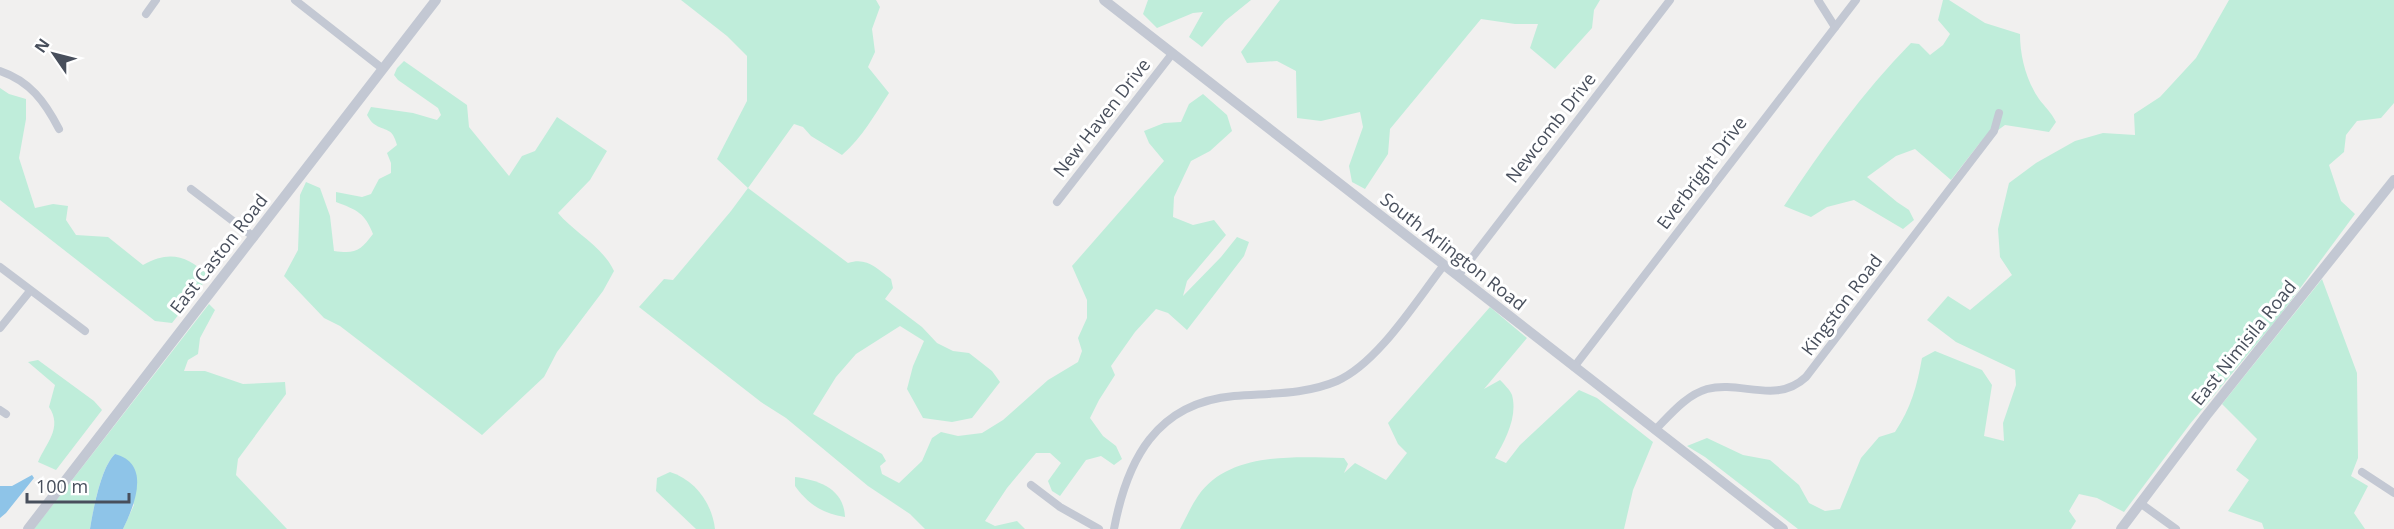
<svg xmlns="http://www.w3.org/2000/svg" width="2394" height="529" font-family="'Open Sans',sans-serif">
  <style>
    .green { fill: #bfedda }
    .water { fill: #8ec4e8 }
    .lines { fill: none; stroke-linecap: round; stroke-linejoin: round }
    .minor { stroke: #c3c8d3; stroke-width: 8 }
    .tertiary { stroke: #c3c8d3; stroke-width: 10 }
    .labels { text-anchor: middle; stroke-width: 6; stroke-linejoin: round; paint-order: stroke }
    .street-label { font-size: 18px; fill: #484f5c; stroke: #fff }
  </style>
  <rect width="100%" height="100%" fill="#f1f0ef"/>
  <g class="green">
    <path d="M681,0H876L880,7L872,29L875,52L868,67L889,93C875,114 862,138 842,155L811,136L803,127L794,124L748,188L848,263C867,257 876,268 891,279L893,288L885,299L922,327L937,343L953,351L969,353L992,371L1000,382L972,418L952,422L923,418L907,389L913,366L924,341L900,326L856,354L836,377L813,414L882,454L886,461L880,466L882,474L899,483L922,461L932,438L941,432L958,436L982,433L1003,420L1048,380L1078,362L1082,351L1078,338L1087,318V300L1072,266L1164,161L1149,143L1144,131L1164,123L1181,122L1189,104L1203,94L1227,115L1232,131L1210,151L1191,161L1174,197L1173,217L1193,225L1214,220L1226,235L1187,281L1183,296L1221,257L1237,237L1249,242L1244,256L1187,330L1168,313L1156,309L1135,332L1111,366L1115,375L1099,400L1090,418L1103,436L1116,446L1122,459L1114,465L1101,456L1086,460L1060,496L1052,491L1048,481L1061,463L1050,453H1036L1007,488L985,521L995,526L1017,521L1025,529H925L910,514L868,486L786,418L761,402L639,307L664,279L673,280L731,211L748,188L717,159L747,101V56L727,36Z"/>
    <polygon points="1148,0 1251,0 1225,21 1202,47 1189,37 1203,12 1193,13 1157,28 1143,14"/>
    <polygon points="1280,0 1600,0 1594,10 1592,28 1555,69 1530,48 1538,24 1515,24 1481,19 1390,129 1388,154 1365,189 1352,182 1349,166 1363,127 1360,112 1321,121 1297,118 1296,71 1277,61 1247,63 1241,52"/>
    <path d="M1943,0H1949L1985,23L2020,34C2020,56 2026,80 2039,99C2045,107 2051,112 2056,122L2049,132L2005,125L1979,144L1951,180L1915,149L1896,156L1867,177L1897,202L1909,210L1914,220L1903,229L1854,200L1827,207L1811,217L1784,206C1822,149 1862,93 1911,43L1919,44L1930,55L1943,45L1950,34L1938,20Z"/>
    <path d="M2229,0H2394V103L2381,118L2357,121L2346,135L2344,152L2329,165L2341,201L2355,214L2278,318L2190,424L2124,512L2097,498L2079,494L2069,511L2076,521L2071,529H1798L1705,457L1687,446L1707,438L1743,455L1770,460L1799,485L1809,503L1825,511L1840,509L1861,458L1879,437L1895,432C1911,408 1917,386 1922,358L1935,351L1982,370L1992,385L1984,436L2004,441L2003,423L2016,385L2015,370L1956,342L1927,320L1948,296L1970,310L2012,275L2000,257L1998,229L2009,183L2036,163L2075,141L2103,133L2135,135L2134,114L2160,97L2196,58Z"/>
    <path d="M404,61L467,105L469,127L509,176L522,156L535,151L557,117L607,151L590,180L558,213C575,233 603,247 614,271L603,291L557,352L544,377L482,435L340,326L324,318L284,276L298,250L300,195L306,182L320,188L330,216L334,251C356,254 360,251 373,234C365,213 357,210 336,202V192L362,197L371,194L379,179L391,173V163L387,153L397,145C392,126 385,132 374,124C371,122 369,118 367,115L371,107L413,113L437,120L441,115L438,108L398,80L394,75L397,68Z"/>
    <path d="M0,88L9,94L26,99V119L19,158L35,208L53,204L68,206L66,220L76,235L108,237L143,265C170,250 187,256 209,276L172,323L155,321L0,200Z"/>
    <polygon points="2322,279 2357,373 2358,458 2351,476 2368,486 2354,513 2365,529 2264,529 2262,523 2228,511 2249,480 2236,470 2257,439 2222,404"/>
    <path d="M209,304L215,310L200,338L198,354L188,360L184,371H205L243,384L285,382L286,394L238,459L236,475L287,529H123L134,505L115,454C101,467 93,510 90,529H34Z"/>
    <path d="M1490,307L1527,338L1484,389L1500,380C1504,384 1510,390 1512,395C1518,417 1505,440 1495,458L1506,463L1520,445L1579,390L1597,398L1653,442L1633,490L1624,529H1180C1186,518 1191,506 1198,496C1229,451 1296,457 1344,458L1348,464L1344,473L1355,463L1386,480L1407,453L1398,444L1388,423Z"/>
    <path d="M38,360L94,401L102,410L56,470L38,462C46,443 63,428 49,407L55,385L28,362Z"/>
    <path d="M670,472C695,480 712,503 715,529H696L656,491L657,478Z"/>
    <path d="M795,477C819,480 844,489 845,517C822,513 809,505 795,486Z"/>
  </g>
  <g class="water">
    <path d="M115,454C152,464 134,506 123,529H90C93,510 101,467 115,454Z"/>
    <polygon points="32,475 34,478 6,513 0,518 0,486 12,486"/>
  </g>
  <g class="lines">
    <g class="minor">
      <polyline points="295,0 383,69"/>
      <polyline points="1818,0 1835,27"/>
      <polyline points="146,14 156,0"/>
      <path d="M0,71C30,81 45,102 59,129"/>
      <polyline points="191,189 254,237"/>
      <polyline points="1057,202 1172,54"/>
      <polyline points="0,267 85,331"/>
      <polyline points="1458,276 1670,0"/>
      <polyline points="0,328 30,291"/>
      <polyline points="1574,367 1856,0"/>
      <polyline points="0,410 6,414"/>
      <path d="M1655,430C1670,415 1686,395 1707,389C1741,380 1776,405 1806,377L1994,131L1999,113"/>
      <polyline points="2362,472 2394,493"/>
      <polyline points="1031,485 1060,507 1099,529"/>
      <polyline points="2140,503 2176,529"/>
      <path d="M1114,529C1127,460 1156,403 1234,396C1269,393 1304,395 1337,381C1378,363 1416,301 1444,265"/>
    </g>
    <g class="tertiary">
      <polyline points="1104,0 1783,529"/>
      <polyline points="28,529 436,0"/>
      <polyline points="2121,529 2206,416 2394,180"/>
    </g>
  </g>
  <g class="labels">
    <g class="street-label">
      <text transform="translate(1102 118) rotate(-52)" y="6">New Haven Drive</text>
      <text transform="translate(1551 128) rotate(-52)" y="6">Newcomb Drive</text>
      <text transform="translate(1702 173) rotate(-53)" y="6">Everbright Drive</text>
      <text transform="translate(1453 252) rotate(38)" y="6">South Arlington Road</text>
      <text transform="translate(219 254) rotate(-52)" y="6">East Caston Road</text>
      <text transform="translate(1842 305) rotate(-53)" y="6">Kingston Road</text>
      <text transform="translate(2244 343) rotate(-51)" y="6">East Nimisila Road</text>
    </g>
  </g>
  <g transform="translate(54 54) rotate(305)" stroke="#ffffff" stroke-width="4.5" paint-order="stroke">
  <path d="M0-4.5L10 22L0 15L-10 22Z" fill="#484f5c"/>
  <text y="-9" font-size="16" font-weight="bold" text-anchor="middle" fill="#484f5c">N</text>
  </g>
  <path d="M27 493v9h102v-9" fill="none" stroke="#484f5c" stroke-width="3"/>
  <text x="36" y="493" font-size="18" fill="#484f5c" stroke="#ffffff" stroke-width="4.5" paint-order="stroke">100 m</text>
</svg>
